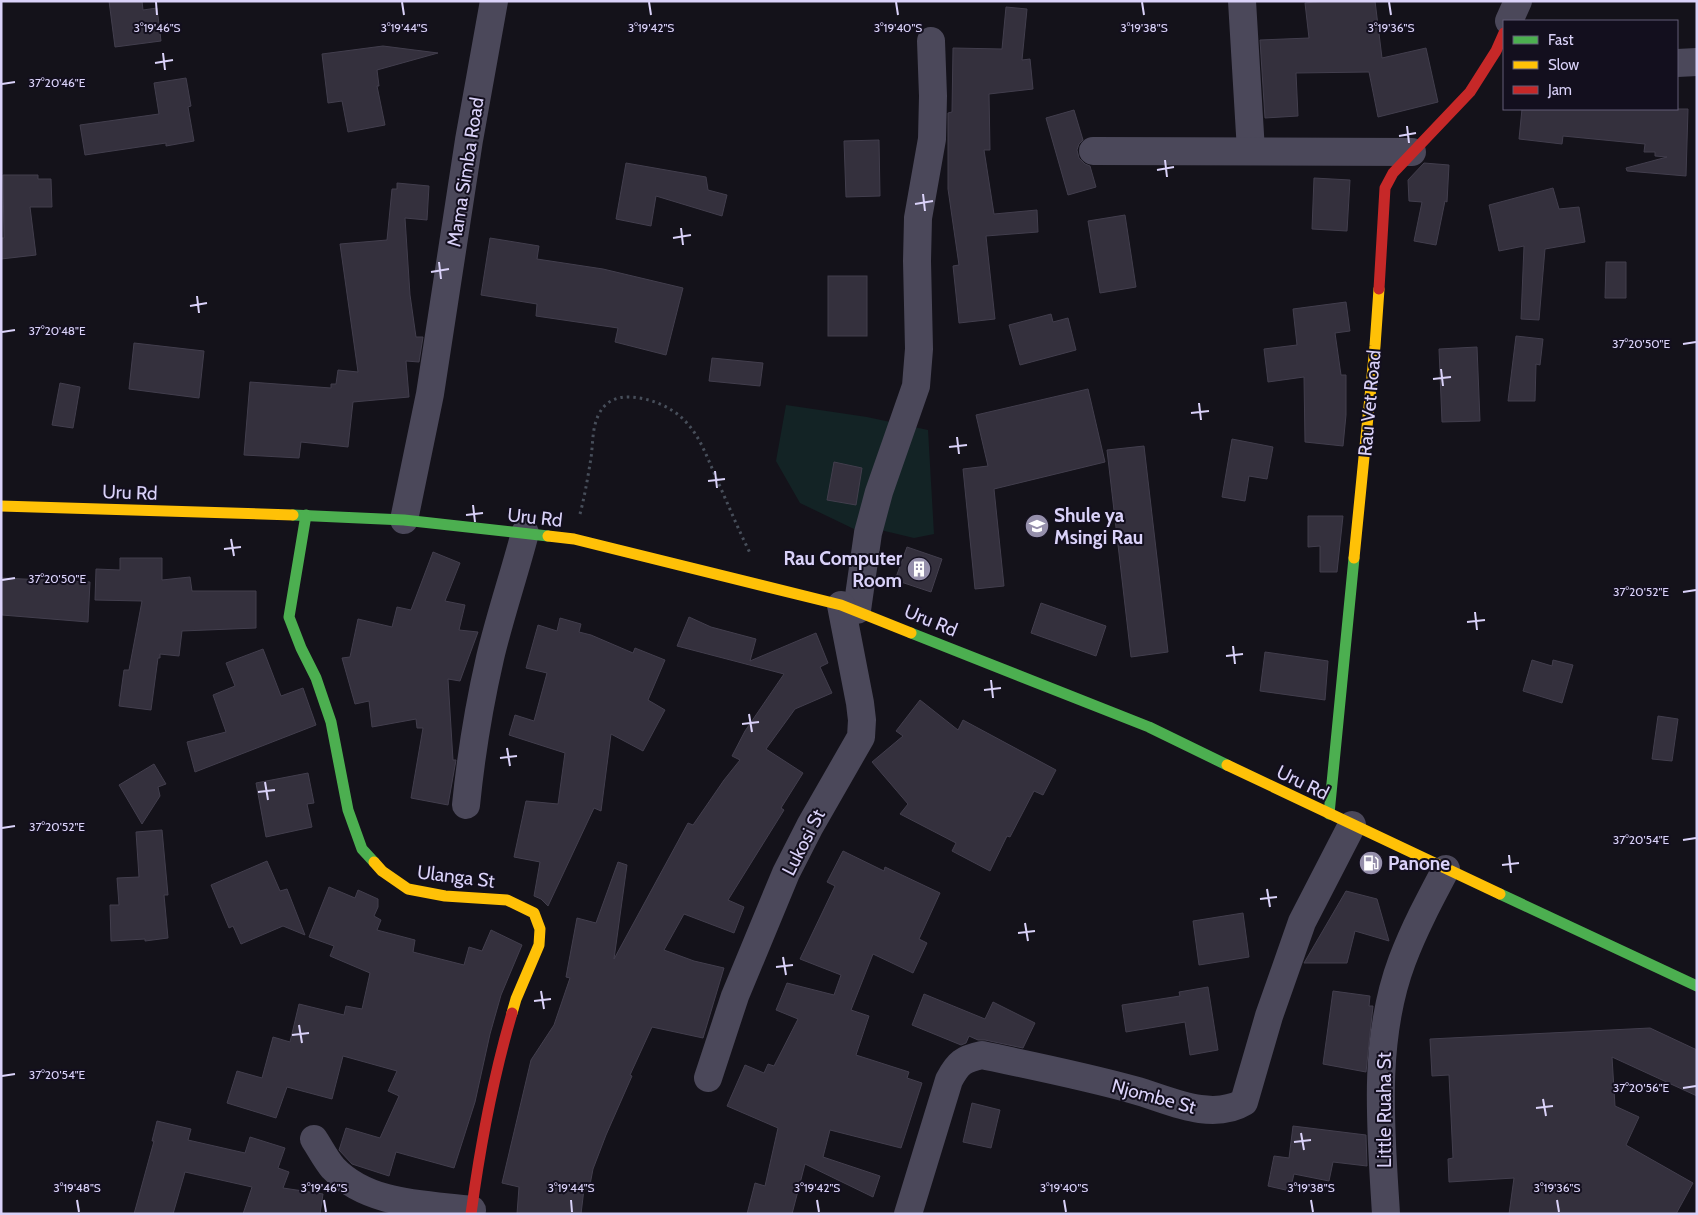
<svg xmlns="http://www.w3.org/2000/svg" width="1698" height="1215" font-family="Cabin,sans-serif">
  <style>
    .green { fill: #132325 }
    .building { fill: #34303d; stroke: #423e4d }
    .lines { fill: none; stroke-linecap: round; stroke-linejoin: round }
    .path { stroke: #474e5a; stroke-width: 3; stroke-dasharray: 2.5 4; stroke-linecap: butt }
    .street { stroke: #4b485a; stroke-width: 28 }
    .fast { stroke: #4caf50; stroke-width: 11 }
    .slow { stroke: #ffc107; stroke-width: 11 }
    .jam { stroke: #c62828; stroke-width: 11 }
    .ticks { fill: none; stroke: #dad2f9; stroke-width: 2 }
    .labels { text-anchor: middle; stroke-width: 4; stroke-linejoin: round; paint-order: stroke }
    .street-label { font-size: 19px; fill: #dad2f9; stroke: #130f1e }
    .poi-label { font-size: 19px; font-weight: bold; fill: #dad2f9; stroke: #130f1e; text-anchor: start }
    .ticks-label { font-size: 12px; text-anchor: middle; fill: #dad2f9; stroke: #130f1e; stroke-width: 4; stroke-linejoin: round; paint-order: stroke }
  </style>
  <rect width="100%" height="100%" fill="#14121a"/>
  <polygon class="green" points="786,405 867,417 928,430 934,534 914,538 868,527 854,529 800,503 776,461"/>
  <g class="building">
    <polygon points="109,1 142,1 143,10 157,8 161,41 115,47"/>
    <polygon points="1325,1 1375,1 1382,58 1426,48 1438,102 1378,117 1369,72 1296,73 1298,116 1265,118 1260,40 1309,38 1305,3"/>
    <polygon points="1006,7 1027,9 1022,60 1030,59 1033,89 989,94 990,150 984,150 994,214 1037,210 1038,232 986,236 995,319 959,323 953,266 959,265 948,189 948,113 952,112 953,48 1002,49"/>
    <polygon points="383,46 438,53 377,70 379,86 377,86 385,125 348,132 342,101 328,103 322,54"/>
    <polygon points="186,78 191,106 188,107 194,141 166,146 166,143 85,155 80,125 159,114 154,83"/>
    <polygon points="1522,109 1688,109 1686,176 1627,171 1626,168 1667,157 1655,156 1655,152 1644,152 1645,144 1563,136 1562,144 1519,139"/>
    <polygon points="1074,110 1083,140 1079,144 1077,150 1079,158 1085,164 1090,166 1096,187 1068,195 1046,118"/>
    <polygon points="879,140 880,196 846,197 844,141"/>
    <polygon points="626,163 706,177 708,190 727,195 722,216 656,196 651,226 616,219"/>
    <polygon points="1424,163 1449,165 1447,202 1445,201 1436,245 1414,241 1422,202 1409,201 1408,180"/>
    <polygon points="3,175 38,175 38,179 51,179 52,207 30,207 36,255 1,259 1,238 4,238"/>
    <polygon points="1314,178 1350,180 1347,231 1312,229"/>
    <polygon points="397,183 429,186 427,220 405,218 410,295 416,337 423,337 419,362 406,361 409,397 353,402 348,447 301,442 299,458 244,455 250,382 331,388 331,384 336,384 338,370 358,372 340,244 387,240 392,189 397,189"/>
    <polygon points="1553,188 1559,209 1579,207 1585,242 1545,249 1539,320 1521,319 1524,246 1499,251 1489,205"/>
    <polygon points="1125,215 1136,287 1100,293 1088,221"/>
    <polygon points="490,238 539,246 537,259 603,269 683,288 666,355 615,342 618,328 536,316 537,304 481,295"/>
    <polygon points="1606,262 1626,262 1626,298 1605,298"/>
    <rect x="828" y="276" width="39" height="60"/>
    <polygon points="1346,302 1350,331 1335,333 1341,375 1346,375 1346,415 1343,446 1305,442 1304,377 1268,382 1264,349 1297,345 1293,309"/>
    <polygon points="1051,314 1053,322 1068,318 1076,350 1020,365 1009,325"/>
    <polygon points="1516,336 1543,339 1540,365 1536,364 1535,401 1508,401"/>
    <polygon points="134,343 204,351 199,398 129,389"/>
    <polygon points="1477,347 1480,421 1442,422 1439,349"/>
    <polygon points="712,358 763,363 760,386 709,381"/>
    <polygon points="60,383 80,387 73,428 52,425"/>
    <polygon points="1088,389 1105,462 994,489 1004,586 975,589 963,469 988,466 976,415"/>
    <polygon points="1232,439 1273,447 1267,479 1249,476 1245,501 1222,497"/>
    <polygon points="1144,446 1168,652 1131,657 1107,450"/>
    <polygon points="834,462 862,468 856,505 827,500"/>
    <polygon points="1308,516 1343,516 1337,572 1320,572 1320,546 1308,547"/>
    <polygon points="907,547 942,559 931,592 895,580"/>
    <polygon points="433,552 460,563 445,601 465,605 459,630 478,632 460,681 448,679 453,760 456,760 448,805 411,798 423,728 417,728 416,719 372,727 369,701 355,704 342,658 350,657 358,619 392,627 397,607 411,610"/>
    <polygon points="120,558 162,558 162,580 190,577 192,591 256,591 256,628 182,631 179,656 160,654 160,658 158,658 151,710 119,706 124,670 129,670 142,601 95,600 96,569 120,570"/>
    <polygon points="1,578 90,582 88,622 2,615"/>
    <polygon points="1041,603 1106,626 1096,656 1031,633"/>
    <polygon points="689,617 711,627 756,639 750,661 816,633 828,663 820,667 832,693 795,709 766,749 803,773 781,808 784,810 728,900 744,907 734,933 684,914 664,950 694,961 724,968 703,1038 652,1027 630,1075 632,1076 606,1135 593,1169 589,1190 584,1189 581,1214 517,1214 519,1187 502,1183 531,1060 554,1025 570,978 566,977 577,918 596,923 618,862 627,865 614,959 688,823 693,825 724,780 740,760 732,756 745,731 784,674 677,646"/>
    <polygon points="560,618 581,624 579,632 591,635 633,653 635,648 665,660 648,700 665,710 643,751 611,734 601,811 594,808 548,906 541,899 534,896 540,862 514,857 526,801 558,804 565,753 509,735 515,715 534,721 547,673 526,668 538,625 557,631"/>
    <polygon points="263,649 281,696 303,688 316,725 195,772 187,742 226,732 213,695 235,686 226,663"/>
    <polygon points="1265,652 1328,661 1325,700 1260,691"/>
    <polygon points="1532,660 1552,666 1553,660 1573,665 1562,703 1523,691"/>
    <polygon points="920,700 958,730 963,720 1056,770 1043,795 1034,791 1010,837 1007,836 990,871 952,851 956,843 900,814 908,804 872,762 903,736 896,731"/>
    <polygon points="1658,716 1678,719 1672,761 1652,759"/>
    <polygon points="154,764 166,784 158,787 160,796 142,824 119,785"/>
    <polygon points="308,773 314,803 307,804 312,827 266,837 256,783"/>
    <polygon points="162,830 168,895 164,895 168,938 145,941 145,939 111,941 110,905 119,905 117,878 139,877 136,832"/>
    <polygon points="843,851 884,871 885,867 940,893 919,939 927,943 913,973 873,954 851,1010 869,1016 856,1055 909,1072 907,1078 922,1083 901,1148 830,1130 823,1157 880,1176 873,1197 805,1164 792,1214 747,1214 755,1183 765,1186 778,1128 727,1106 745,1065 764,1073 768,1064 774,1066 798,1019 776,1010 787,983 834,995 841,975 800,959 835,886 827,882"/>
    <polygon points="267,861 280,891 287,889 305,935 283,926 241,944 233,926 229,928 211,885"/>
    <polygon points="329,887 355,898 358,890 378,899 378,907 374,916 381,920 377,930 415,940 413,952 464,965 469,947 482,951 491,930 522,945 501,995 490,1034 475,1102 454,1168 396,1152 389,1176 352,1164 339,1150 346,1128 380,1138 399,1096 388,1091 397,1071 343,1056 332,1099 287,1087 276,1118 227,1103 237,1071 262,1078 273,1037 290,1042 299,1004 344,1015 346,1006 362,1009 370,973 330,956 334,946 309,937"/>
    <polygon points="1346,891 1377,899 1389,941 1355,931 1347,963 1304,963"/>
    <polygon points="1243,913 1249,957 1199,965 1193,921"/>
    <polygon points="1208,987 1218,1050 1190,1055 1185,1022 1126,1032 1122,1005 1180,996 1179,992"/>
    <polygon points="1333,991 1370,996 1369,1006 1373,1006 1366,1072 1323,1064"/>
    <polygon points="924,994 985,1019 993,1002 1035,1023 1023,1048 985,1040 978,1040 969,1036 966,1043 961,1045 912,1025"/>
    <polygon points="1650,1028 1697,1050 1697,1096 1612,1057 1615,1106 1639,1117 1626,1145 1693,1183 1676,1214 1509,1214 1514,1178 1449,1182 1448,1159 1453,1158 1449,1075 1432,1076 1430,1039"/>
    <polygon points="972,1103 1000,1110 991,1148 963,1142"/>
    <polygon points="157,1121 191,1129 188,1140 245,1153 250,1137 285,1148 278,1168 289,1172 283,1188 323,1194 320,1214 243,1214 252,1187 185,1172 173,1214 134,1214 154,1141 152,1141"/>
    <polygon points="1293,1126 1366,1135 1367,1166 1333,1162 1329,1181 1294,1174 1290,1191 1268,1186 1274,1156 1289,1158"/>
  </g>
  <g class="lines">
    <path class="path" d="M580,514C585,495 588,476 591,458C593,444 592,429 598,416C604,402 616,396 631,397C649,398 670,406 683,419C699,434 706,455 715,475C727,502 738,529 751,555"/>
    <g class="street">
      <polyline points="1242,1 1251,151"/>
      <polyline points="1509,21 1518,1"/>
      <polyline points="1677,63 1697,62"/>
      <polyline points="1093,151 1412,152"/>
      <polyline points="404,520 430,394 469,140 494,1"/>
      <polyline points="857,610 868,533 879,492 916,386 919,349 917,261 918,218 932,139 933,96 931,41"/>
      <path d="M466,805C471,755 479,706 490,658C500,616 514,575 525,533"/>
      <polyline points="708,1078 735,996 786,873 810,826 861,737 862,720 860,703 841,605"/>
      <path d="M314,1139C320,1148 326,1160 333,1168C368,1205 424,1204 472,1210"/>
      <path d="M908,1214L949,1080C958,1063 963,1059 982,1055C1033,1066 1084,1076 1134,1090C1156,1096 1177,1106 1200,1109C1215,1111 1231,1110 1244,1102L1269,1016L1302,922L1352,825"/>
      <path d="M1386,1214C1381,1131 1372,1041 1402,961C1414,929 1430,899 1446,869"/>
    </g>
    <g class="fast">
      <polyline points="293,515 404,520 548,536"/>
      <polyline points="306,515 289,617 301,648 316,678 331,722 348,810 362,849 374,862"/>
      <polyline points="911,633 1149,727 1227,765"/>
      <polyline points="1329,814 1354,558"/>
      <polyline points="1500,894 1697,986"/>
    </g>
    <g class="slow">
      <polyline points="1,506 293,515"/>
      <polyline points="548,536 574,539 841,605 911,633"/>
      <polyline points="1354,558 1375,346 1379,289"/>
      <polyline points="1227,765 1500,894"/>
      <polyline points="374,862 382,871 408,889 445,896 507,900 534,913 540,929 539,945 516,999 512,1013"/>
    </g>
    <g class="jam">
      <polyline points="1379,289 1385,188 1393,173 1470,92 1496,51 1504,33"/>
      <path d="M471,1214C480,1147 493,1078 512,1013"/>
    </g>
  </g>
  <path class="ticks" d="M156,2L157,15M402,2L404,15M649,2L651,15M896,2L898,15M1142,2L1144,15M1389,2L1391,15M163,53L165,70M155,63L173,60M2,84L15,82M1407,126L1409,143M1399,136L1416,133M1165,160L1167,177M1157,170L1174,167M923,194L925,211M915,204L933,201M681,228L683,245M673,238L691,235M439,262L441,279M431,272L449,269M197,296L199,313M190,306L207,303M2,332L15,330M1683,344L1696,342M1441,369L1443,386M1433,379L1451,377M1199,403L1201,420M1191,413L1209,411M957,437L959,454M949,447L967,445M715,471L717,488M708,481L725,479M473,505L475,522M466,515L483,513M231,539L234,556M224,549L241,547M2,580L15,578M1683,592L1696,590M1475,612L1477,630M1467,622L1485,620M1233,646L1235,664M1226,656L1243,654M991,680L993,698M984,690L1001,688M749,714L752,732M742,724L759,722M507,748L510,766M500,758L517,756M265,782L268,800M258,792L275,790M2,828L15,826M1683,840L1696,838M1509,855L1511,873M1502,865L1519,863M1267,889L1270,907M1260,899L1277,897M1025,923L1028,941M1018,933L1035,931M783,957L786,975M776,967L793,965M541,991L544,1009M534,1001L551,999M299,1025L302,1043M292,1035L309,1033M2,1076L15,1074M1683,1088L1696,1086M1543,1099L1546,1116M1536,1108L1553,1106M1301,1133L1304,1150M1294,1142L1311,1140M77,1200L79,1212M324,1200L326,1212M571,1200L572,1212M817,1200L819,1212M1064,1200L1066,1212M1311,1200L1313,1212M1557,1200L1559,1212"/>
  <defs>
    <g id="school-disc" transform="scale(1.25)"><circle r="9.5" fill="#958fab" stroke="#130f1e"/><path d="M0-5L7-2L0 1L-7-2ZM-4 1L0 2.5L4 1V4Q0 6-4 4Z" fill="#fff"/></g>
    <g id="building-disc" transform="scale(1.25)"><circle r="9.5" fill="#958fab" stroke="#130f1e"/><path d="M-4-6H4V6H1V3H-1V6H-4ZM-2.5-4.3h1.7v1.8h-1.7ZM.8-4.3h1.7v1.8H.8ZM-2.5-1h1.7V.8h-1.7ZM.8-1h1.7V.8H.8Z" fill="#fff"/></g>
    <g id="fuel-disc" transform="scale(1.25)"><circle r="9.5" fill="#958fab" stroke="#130f1e"/><path d="M-5.5-6h7V0h2V4h1.3V-2.5L3-4.5l.8-.8L6-3V5H2.5V1h-1V6h-7ZM-4.2-4.7v3.2H.2V-4.7Z" fill="#fff"/></g>
  </defs>
  <g fill-rule="evenodd">
    <use href="#school-disc" x="1037" y="526"/>
    <use href="#building-disc" x="919" y="569"/>
    <use href="#fuel-disc" x="1371" y="863"/>
  </g>
  <g class="labels">
    <g class="street-label">
      <text transform="translate(465 172) rotate(-81)" y="7">Mama Simba Road</text>
      <text transform="translate(1369 403) rotate(-85)" y="7">Rau Vet Road</text>
      <text transform="translate(130 492) rotate(2)" y="7">Uru Rd</text>
      <text transform="translate(535 517) rotate(6)" y="7">Uru Rd</text>
      <text transform="translate(931 620) rotate(22)" y="7">Uru Rd</text>
      <text transform="translate(1303 782) rotate(26)" y="7">Uru Rd</text>
      <text transform="translate(803 842) rotate(-63)" y="7">Lukosi St</text>
      <text transform="translate(456 876) rotate(7)" y="7">Ulanga St</text>
      <text transform="translate(1154 1096) rotate(15)" y="7">Njombe St</text>
      <text transform="translate(1384 1110) rotate(-90)" y="7">Little Ruaha St</text>
    </g>
    <g class="poi-label">
      <text x="1054" y="522">Shule ya<tspan x="1054" dy="22">Msingi Rau</tspan></text>
      <text x="902" y="565" text-anchor="end">Rau Computer<tspan x="902" dy="22">Room</tspan></text>
      <text x="1388" y="870">Panone</text>
    </g>
  </g>
  <g class="ticks-label">
    <text x="157" y="32">3°19'46"S</text>
    <text x="404" y="32">3°19'44"S</text>
    <text x="651" y="32">3°19'42"S</text>
    <text x="898" y="32">3°19'40"S</text>
    <text x="1144" y="32">3°19'38"S</text>
    <text x="1391" y="32">3°19'36"S</text>
    <text x="57" y="87">37°20'46"E</text>
    <text x="57" y="335">37°20'48"E</text>
    <text x="1641" y="348">37°20'50"E</text>
    <text x="57" y="583">37°20'50"E</text>
    <text x="1641" y="596">37°20'52"E</text>
    <text x="57" y="831">37°20'52"E</text>
    <text x="1641" y="844">37°20'54"E</text>
    <text x="57" y="1079">37°20'54"E</text>
    <text x="1641" y="1092">37°20'56"E</text>
    <text x="77" y="1192">3°19'48"S</text>
    <text x="324" y="1192">3°19'46"S</text>
    <text x="571" y="1192">3°19'44"S</text>
    <text x="817" y="1192">3°19'42"S</text>
    <text x="1064" y="1192">3°19'40"S</text>
    <text x="1311" y="1192">3°19'38"S</text>
    <text x="1557" y="1192">3°19'36"S</text>
  </g>
  <rect width="1698" height="1215" fill="none" stroke="#dad2f9" stroke-width="5"/>
  <rect x="1503" y="20" width="175" height="90" fill="#130f1e" stroke="#635d76"/>
  <rect x="1513" y="36" width="25" height="8" fill="#4caf50" stroke="#635d76"/>
  <text x="1548" y="45" font-size="15" fill="#dad2f9">Fast</text>
  <rect x="1513" y="61" width="25" height="8" fill="#ffc107" stroke="#635d76"/>
  <text x="1548" y="70" font-size="15" fill="#dad2f9">Slow</text>
  <rect x="1513" y="86" width="25" height="8" fill="#c62828" stroke="#635d76"/>
  <text x="1548" y="95" font-size="15" fill="#dad2f9">Jam</text>
</svg>
